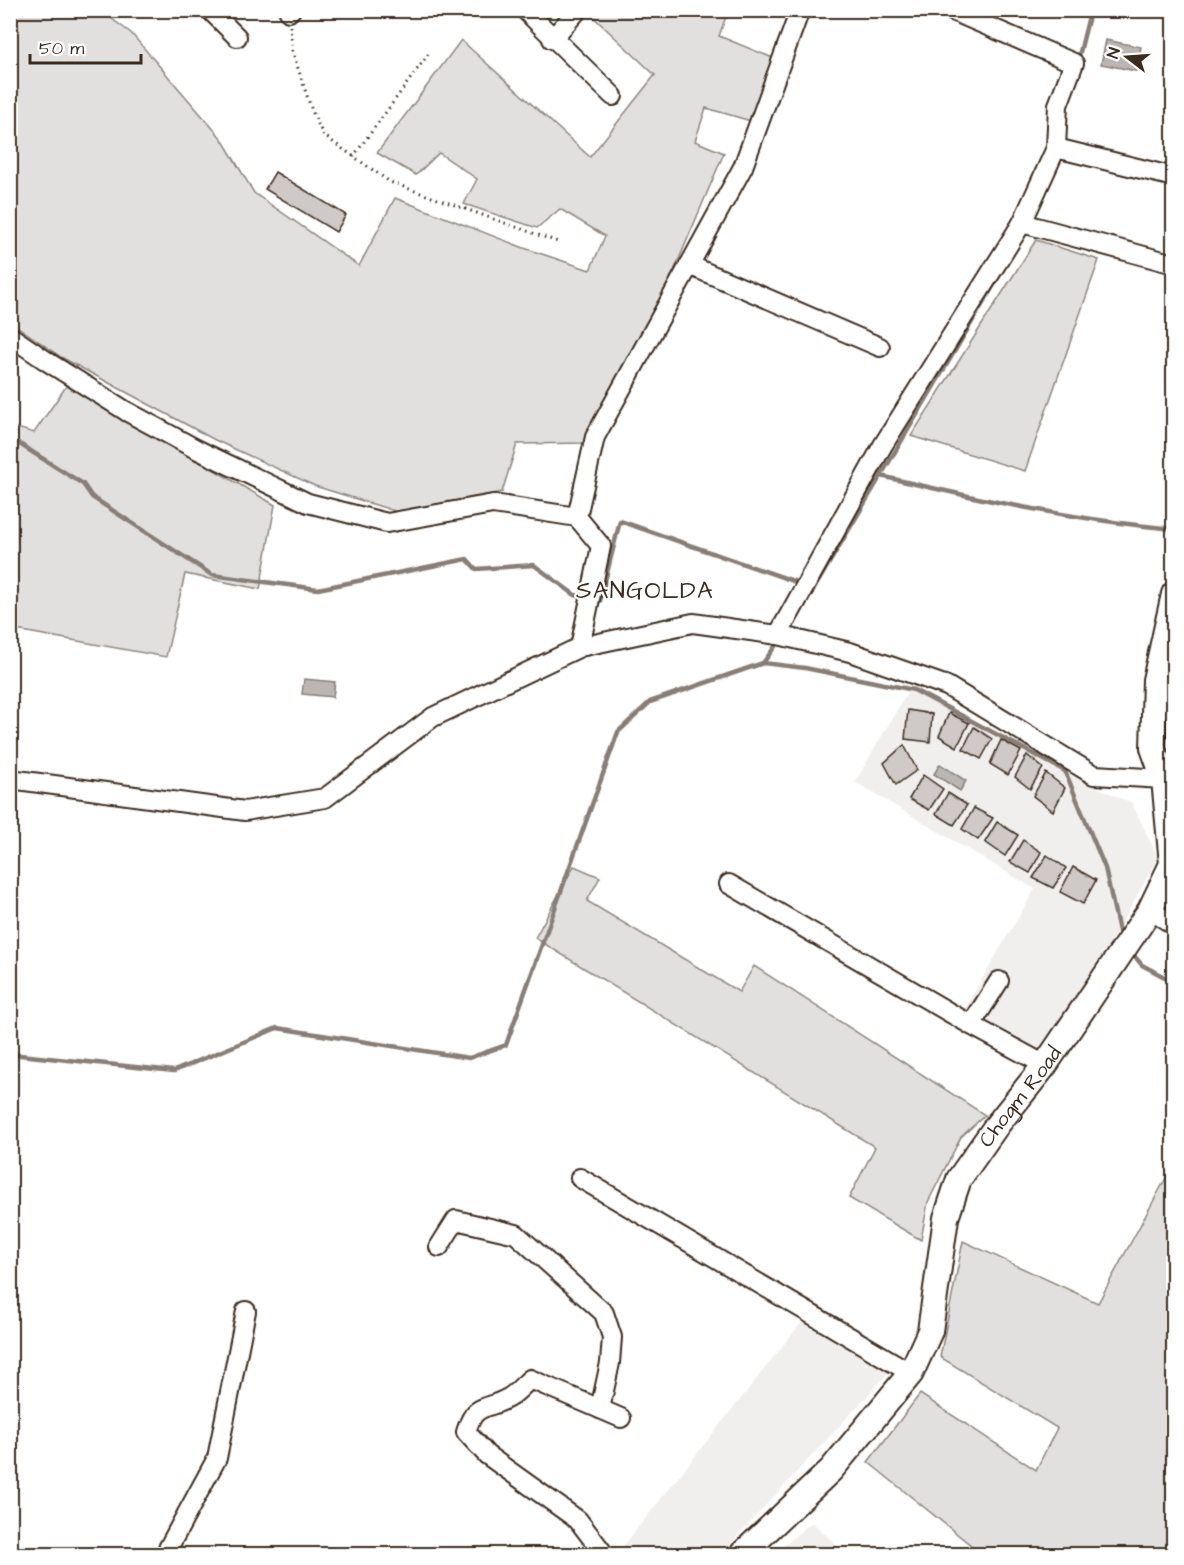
<svg xmlns="http://www.w3.org/2000/svg" width="1184" height="1565" font-family="'Architects Daughter',sans-serif">
  <style>
    .built { fill: #f1efee }
    .green { fill: #e2e0de; stroke: #8e857e; stroke-width: 1.5 }
    .water { fill: #bcb6b3; stroke: #887e77; stroke-width: 1.5 }
    .lines { fill: none; stroke-linecap: round; stroke-linejoin: round }
    .stream { stroke: #887e77; stroke-width: 4.5 }
    .building { fill: #cfcac7; stroke: #3b2a1e; stroke-width: 1.5 }
    .minor-casing { stroke: #3b2a1e; stroke-width: 22 }
    .major-casing { stroke: #3b2a1e; stroke-width: 28 }
    .path { stroke: #3b2a1e; stroke-width: 3; stroke-dasharray: 1.5 4.5; stroke-linecap: butt }
    .minor { stroke: #fff; stroke-width: 18 }
    .major { stroke: #fff; stroke-width: 24 }
    .labels { text-anchor: middle; stroke-width: 4.5; stroke-linejoin: round; paint-order: stroke }
    .street-label { font-size: 21px; fill: #3b2a1e; stroke: #fff }
    .quarter-label { font-size: 24px; letter-spacing: 1.5px; fill: #3b2a1e; stroke: #fff }
  </style>
  <rect width="100%" height="100%" fill="#fff"/>
  <filter id="ink" filterUnits="userSpaceOnUse"><feTurbulence type="fractalNoise" baseFrequency=".0167" numOctaves="2"/><feDisplacementMap in="SourceGraphic" scale="12" xChannelSelector="R" yChannelSelector="G"/><feConvolveMatrix kernelMatrix="1 2 1 2 8 2 1 2 1" color-interpolation-filters="sRGB"/></filter>
  <g filter="url(#ink)">
    <g class="built">
      <polygon points="910,688 1060,771 1132,803 1158,858 1115,935 1040,1056 964,1010 1035,889 855,782"/>
      <polygon points="805,1318 891,1370 721,1554 617,1554"/>
      <polygon points="812,1522 846,1554 774,1554"/>
    </g>
    <g class="green">
      <polygon points="11,11 101,11 131,33 222,139 254,193 359,266 395,198 524,248 590,270 605,236 560,209 537,228 464,204 477,179 439,153 416,175 377,153 461,40 590,157 655,75 589,13 591,11 728,11 719,36 773,58 751,121 706,108 695,141 724,153 673,273 585,443 517,444 502,492 398,512 315,486 215,440 61,357 11,322"/>
      <polygon points="1036,240 1099,260 1025,471 911,436"/>
      <polygon points="67,385 275,505 260,589 185,574 166,657 11,629 10,426 34,433"/>
      <polygon points="574,866 600,877 587,901 739,992 754,966 985,1115 961,1137 928,1202 921,1240 849,1198 875,1147 535,938"/>
      <polygon points="1173,1165 1173,1554 982,1554 868,1462 920,1394 1036,1470 1057,1428 940,1357 963,1241 1098,1303"/>
    </g>
    <g class="water">
      <polygon points="1106,40 1141,47 1136,71 1101,64"/>
      <polygon points="304,679 335,682 333,697 302,694"/>
      <polygon points="940,764 966,781 960,791 934,774"/>
    </g>
    <g class="lines">
      <g class="stream">
        <polyline points="1078,60 1089,16 1083,10"/>
        <polyline points="10,438 83,484 92,497 212,575 318,589 467,559 476,569 534,565 575,595 587,598"/>
        <path d="M881,476C977,499 1075,520 1174,529"/>
        <polyline points="809,597 1005,266"/>
        <polyline points="595,600 600,601 620,521 802,584"/>
        <polyline points="763,663 779,641"/>
        <polyline points="1130,951 1142,965 1174,982"/>
        <polyline points="10,1054 174,1071 277,1028 469,1058 506,1045 618,732 650,702 763,663 805,668 914,690 1065,771 1105,868 1121,940"/>
      </g>
    </g>
    <g class="building">
      <polygon points="275,172 346,215 336,232 265,189"/>
      <polygon points="908,710 932,714 930,742 905,739"/>
      <polygon points="949,713 969,723 957,747 939,736"/>
      <polygon points="974,727 992,739 981,759 963,749"/>
      <polygon points="1001,740 1021,751 1008,775 990,764"/>
      <polygon points="904,745 917,770 896,785 884,763"/>
      <polygon points="1027,755 1043,768 1030,789 1015,777"/>
      <polygon points="1046,773 1065,788 1053,811 1033,796"/>
      <polygon points="923,775 943,789 929,810 909,799"/>
      <polygon points="948,793 967,805 954,825 936,814"/>
      <polygon points="974,808 993,818 978,840 962,829"/>
      <polygon points="997,822 1018,835 1005,856 985,842"/>
      <polygon points="1023,840 1041,852 1030,873 1010,862"/>
      <polygon points="1047,855 1066,868 1053,888 1033,878"/>
      <polygon points="1073,867 1096,880 1083,904 1060,892"/>
    </g>
    <g class="lines">
      <g class="minor-casing">
        <g id="minor">
          <polyline points="210,10 237,37"/>
          <polyline points="525,10 613,96"/>
          <polyline points="289,12 291,10"/>
          <polyline points="552,39 578,10"/>
          <polyline points="1056,148 1174,177"/>
          <polyline points="1022,223 1174,264"/>
          <polyline points="689,265 880,347"/>
          <polyline points="10,336 48,362 126,411 196,449 308,503 387,523 493,504 577,517"/>
          <polyline points="778,635 883,445 1022,223 1056,148 1058,105 1074,63 950,10"/>
          <polyline points="580,647 601,546 577,517 595,437 743,167 800,10"/>
          <polyline points="10,779 245,811 325,798 433,717 580,647 693,623 778,635 850,652 947,686 1094,775 1164,779"/>
          <polyline points="729,884 971,1025 1045,1065"/>
          <polyline points="1150,910 1174,925"/>
          <polyline points="971,1025 999,981"/>
          <polyline points="580,1178 911,1373"/>
          <polyline points="439,1247 456,1220 516,1234 604,1313 612,1337 610,1363 600,1409"/>
          <polyline points="165,1554 217,1458 246,1311"/>
          <path d="M604,1554L578,1520L487,1455L466,1432C475,1401 486,1411 508,1398C516,1394 523,1385 530,1379L621,1418"/>
        </g>
      </g>
      <g class="major-casing">
        <g id="major">
          <path id="s1" d="M742,1554L831,1470L911,1373L930,1331L946,1218L959,1179L997,1125L1045,1065L1150,910L1172,864L1164,779L1153,748L1155,680L1174,594"/>
        </g>
      </g>
      <g class="path">
        <polyline points="290,26 292,50 312,111 323,135 390,182 558,242"/>
        <polyline points="353,157 430,52"/>
      </g>
      <use href="#minor" class="minor"/>
      <use href="#major" class="major"/>
    </g>
  </g>
  <g class="labels">
    <g class="street-label">
      <text dy="7" stroke="none"><textPath href="#s1" startOffset="552">Chogm Road</textPath></text>
    </g>
    <g class="quarter-label">
      <text x="645" y="598">SANGOLDA</text>
    </g>
  </g>
  <rect width="1184" height="1565" fill="none" stroke="#fff" stroke-width="36"/>
  <rect x="18" y="18" width="1148" height="1529" fill="none" stroke="#3b2a1e" stroke-width="2" filter="url(#ink)"/>
  <g transform="translate(1127 57) rotate(287)" stroke="#ffffff" stroke-width="4.5" paint-order="stroke">
  <path d="M0-4.5L10 22L0 15L-10 22Z" fill="#3b2a1e"/>
  <text y="-9" font-size="16" font-weight="bold" text-anchor="middle" fill="#3b2a1e">N</text>
  </g>
  <path d="M30 54v9h111v-9" fill="none" stroke="#3b2a1e" stroke-width="3"/>
  <text x="39" y="54" font-size="18" fill="#3b2a1e" stroke="#ffffff" stroke-width="4.5" paint-order="stroke">50 m</text>
</svg>
